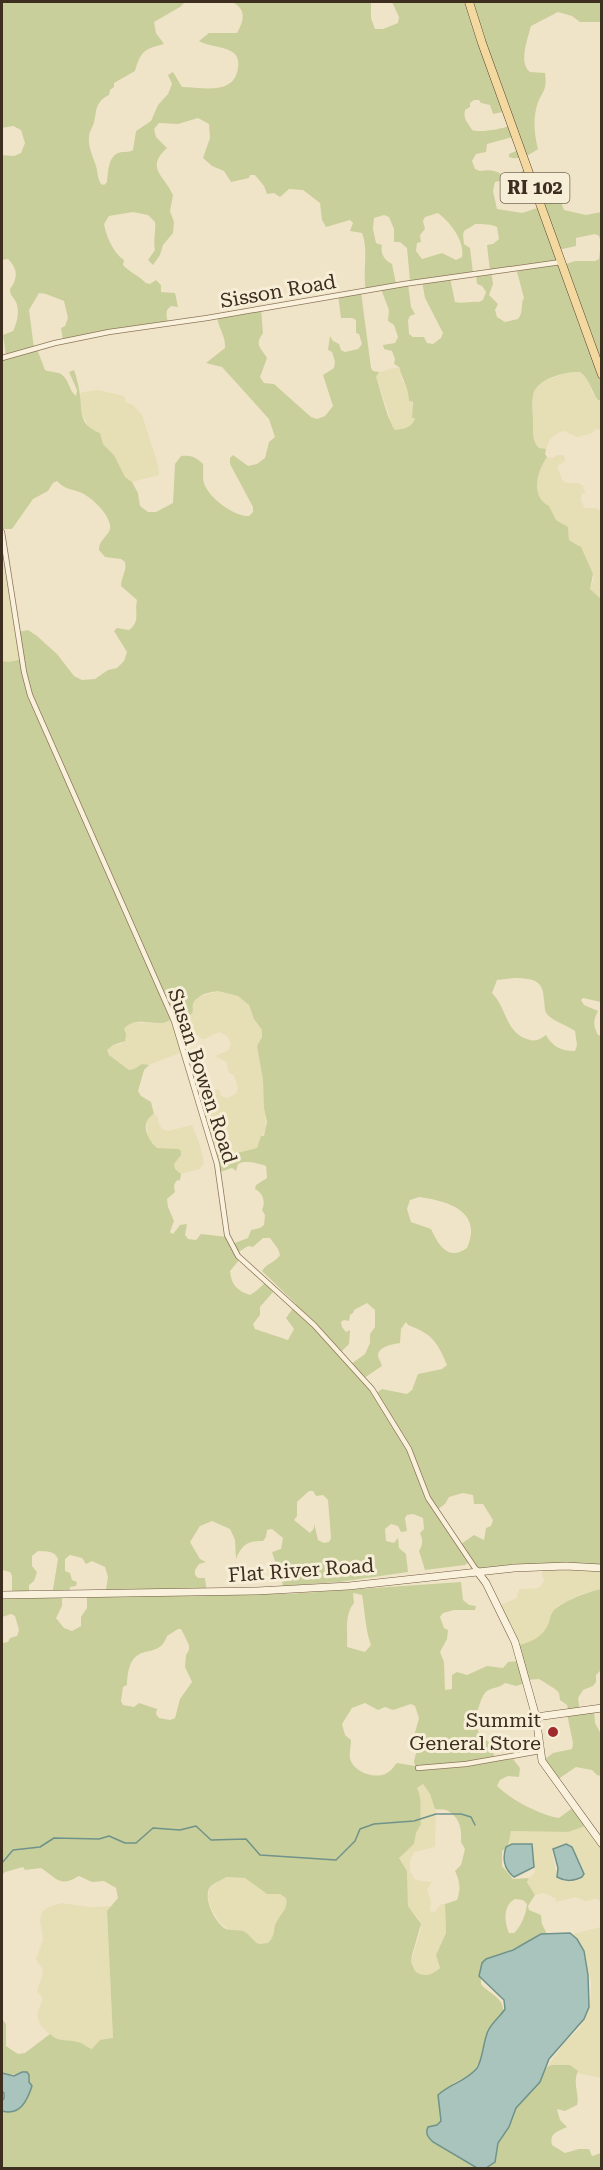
<svg xmlns="http://www.w3.org/2000/svg" width="603" height="2170" font-family="'Roboto Serif',serif">
  <style>
    .farmland { fill: #e6deb5; fill-rule: evenodd }
    .green { fill: #c9cf9b; fill-rule: evenodd }
    .water { fill: #a9c4bc; stroke: #6f938a; stroke-width: 1.5 }
    .lines { fill: none; stroke-linecap: round; stroke-linejoin: round }
    .stream { stroke: #6f938a; stroke-width: 1.5 }
    .street-casing { stroke: #8d765c; stroke-width: 6 }
    .secondary-casing { stroke: #6f573f; stroke-width: 8 }
    .primary-casing { stroke: #5b4430; stroke-width: 9 }
    .street { stroke: #faf1dc; stroke-width: 4.5 }
    .secondary { stroke: #faf1dc; stroke-width: 7 }
    .primary { stroke: #f3d9a0; stroke-width: 8 }
    .poi-dot { fill: #9e2a2b; stroke: #f7eed8; stroke-width: 2 }
    .labels { text-anchor: middle; stroke-width: 6; stroke-linejoin: round; paint-order: stroke }
    .shield { fill: #f7eed8; stroke: #756857; stroke-width: 1.5 }
    .shield-label { font-size: 18px; font-weight: bold; fill: #3d2e20 }
    .street-label { font-size: 20px; fill: #3d2e20; stroke: #f7eed8 }
    .poi-label { font-size: 20px; fill: #3d2e20; stroke: #f7eed8; text-anchor: end }
  </style>
  <rect width="100%" height="100%" fill="#f0e4c8"/>
  <g class="farmland">
    <polygon points="393,368 399,368 402,380 409,390 409,401 412,402 413,415 415,418 413,424 403,429 395,430 390,423 389,414 376,377 377,373"/>
    <polygon points="573,372 580,372 587,377 592,392 598,400 601,400 601,430 596,429 590,434 577,437 564,431 559,432 550,439 546,449 539,448 536,445 533,434 533,398 535,389 540,383 563,374"/>
    <polygon points="98,390 124,396 126,402 133,405 142,415 158,465 159,475 132,482 125,477 114,455 103,444 100,433 90,429 80,411 80,394 83,392"/>
    <polygon points="558,455 563,455 565,458 565,461 557,466 562,480 566,483 578,483 583,486 585,493 582,494 581,500 584,508 597,508 601,512 601,599 590,589 594,578 578,544 569,540 569,531 564,524 556,520 549,506 543,503 537,495 537,481 542,465 547,457 552,458"/>
    <polygon points="2,529 22,659 9,662 2,661"/>
    <polygon points="218,991 238,996 249,1005 254,1019 262,1030 262,1037 257,1046 263,1080 266,1129 257,1148 237,1153 214,1152 198,1096 219,1089 221,1096 227,1098 236,1094 238,1088 234,1075 229,1073 226,1062 215,1056 229,1050 231,1044 227,1036 219,1032 205,1039 201,1039 198,1035 191,1034 181,1037 184,1051 149,1065 142,1064 134,1069 129,1070 124,1067 109,1055 107,1050 113,1045 121,1044 124,1029 127,1024 132,1022 143,1023 153,1021 163,1023 192,1014 194,1002 199,997"/>
    <polygon points="154,1114 158,1117 158,1122 162,1129 168,1131 192,1125 200,1145 204,1164 199,1169 181,1174 175,1169 173,1164 181,1155 178,1149 157,1148 148,1137 146,1121 148,1117"/>
    <polygon points="541,1569 601,1570 601,1589 581,1594 559,1605 552,1612 548,1624 542,1636 530,1643 516,1646 498,1606 517,1598 519,1589 539,1588 544,1581"/>
    <polygon points="423,1784 430,1794 436,1810 435,1847 414,1852 410,1861 410,1870 414,1879 421,1881 432,1882 427,1889 431,1901 430,1911 435,1912 441,1904 445,1904 446,1906 445,1916 446,1933 436,1955 440,1968 435,1974 422,1975 415,1971 411,1962 421,1929 418,1918 408,1906 407,1871 399,1858 414,1844 416,1833 421,1824 417,1788"/>
    <path d="M588,1825L601,1843V1901L596,1899L585,1901L575,1897L556,1902L555,1898L544,1893L535,1895L527,1881L535,1872L532,1846L513,1844L508,1847L511,1831L568,1832ZM564,1845L578,1878L571,1881H565L559,1876L555,1868L552,1851L556,1847Z"/>
    <polygon points="226,1877 245,1878 267,1894 280,1894 286,1898 286,1907 276,1922 276,1933 268,1943 259,1944 244,1931 229,1930 219,1922 211,1908 208,1898 209,1890 211,1887"/>
    <polygon points="61,1903 90,1907 111,1906 107,1912 113,2039 100,2040 93,2049 77,2041 67,2042 55,2039 41,2026 38,2019 38,2011 42,2001 42,1997 37,1991 42,1977 43,1970 36,1959 43,1940 40,1920 42,1912 49,1907"/>
    <polygon points="601,1927 601,2078 577,2073 577,2071 547,2067 566,2041 580,2028 591,1997 591,1981 587,1965 581,1945 573,1934"/>
  </g>
  <path class="green" d="M2,2H185L180,7L154,22L156,33L164,44C144,49 141,51 135,71L114,83V87L110,90L109,95C95,102 97,110 94,123C92,128 89,132 89,137C88,147 93,156 96,166C98,172 97,178 101,184L104,185L107,182C108,173 108,157 118,153C123,151 128,153 133,150L136,131L151,121L158,105L168,94L172,84L168,75L173,72L182,87C203,87 234,96 238,68C239,63 238,58 235,54C227,46 209,47 199,41L209,33H237C244,21 247,9 232,2H371V18L375,29H383L398,23L399,17L392,2H601V22H580L572,16L558,12L531,26C528,38 518,63 530,72L545,73C548,94 540,91 536,110C533,122 535,137 538,149C529,155 520,161 509,157V154L521,149L516,136L487,144L486,152L476,154L472,161L475,169L480,171C493,169 498,171 509,180L516,177L527,166L537,192L518,196L513,183L500,181L495,182L493,191L497,209L522,213L540,207L541,202L551,197H559L564,210L586,215L601,212V400H598C591,391 590,379 580,372C567,371 539,378 534,392C531,401 533,412 533,421C533,431 532,441 539,448L546,449L545,454L547,457C537,471 530,497 549,506L556,520L568,527L569,540L581,547L593,574L590,589L601,599V1002L583,998L581,1000L584,1005L598,1011C593,1021 593,1025 598,1035L602,1036L601,1570L580,1568L479,1572L469,1562L465,1565L425,1570L419,1551C423,1544 423,1540 420,1533L424,1529L423,1518L413,1514L407,1515L405,1518L407,1531L401,1532L398,1526L391,1524L385,1529L386,1541L394,1543L398,1538L399,1548L406,1554L408,1572L339,1582L283,1586L282,1581L273,1580L275,1561L272,1552L281,1549L283,1538L272,1529L267,1530L266,1537L263,1541C248,1540 241,1546 236,1559L235,1540L230,1529L212,1521L200,1526L190,1542L200,1559L206,1562L199,1564L195,1570V1575L198,1578H205L207,1593L287,1594L461,1582L463,1600L469,1605L476,1606L475,1610H454L443,1613L440,1617L444,1628L448,1630L447,1639L440,1652L444,1662L445,1690L452,1689V1675L457,1672L467,1675L487,1666L503,1668L508,1662L519,1661L516,1646C531,1642 543,1638 549,1622C550,1619 550,1616 552,1613C557,1603 590,1591 601,1589V1670L596,1675V1682L593,1686L583,1690L578,1698L580,1712L594,1710L595,1723L601,1734V1776L597,1775L592,1770L576,1767L557,1780L544,1760L553,1753L572,1749L573,1743L567,1714L569,1713L567,1705L560,1700L559,1693L555,1689L539,1679L526,1680L525,1683L516,1686L505,1683C500,1688 493,1687 487,1691C481,1695 476,1716 475,1723L480,1736C495,1745 492,1745 495,1761L513,1759L520,1768L519,1777L508,1776L500,1780L497,1786C512,1800 538,1814 559,1818L575,1806L588,1825L568,1832L511,1831L508,1847L502,1851V1866L513,1879L529,1878L527,1882L535,1895L528,1906L529,1910L541,1915L542,1924L547,1934C533,1939 520,1945 507,1952C500,1955 490,1955 485,1961C479,1967 481,1976 481,1984C487,1992 502,1997 503,2008C504,2015 496,2023 493,2029C486,2043 484,2060 473,2071C465,2080 455,2079 447,2090L497,2142L517,2102L537,2083L547,2067L552,2065H570L578,2071C572,2084 580,2093 577,2105L565,2111L557,2109L560,2120L567,2127C557,2132 549,2133 552,2145L565,2153L579,2149H589L592,2156L601,2153V2168H2V2104V2111L18,2075L2,2073V2019L6,2024V2046L18,2054L25,2053L50,2034C59,2043 68,2039 78,2042C83,2043 87,2047 92,2049L100,2040L113,2038L107,1911L118,1898L116,1888L104,1881L92,1882L79,1876C59,1888 57,1878 41,1868L25,1870L23,1867L5,1872L2,1875V1643L8,1642L10,1638L17,1636L19,1630L15,1616L11,1614L2,1617V1597H12V1576L10,1572L2,1570V661L9,662L22,659L18,632L28,630L37,636L57,654L74,676L82,680L95,679L108,670L117,668L124,661L127,652L114,631L117,628L129,630C141,621 134,614 137,600L121,586C121,577 127,571 125,562L121,559L105,557L99,550C98,539 112,535 110,525C108,513 92,498 82,493C71,488 67,491 57,481L53,483L48,491L33,499L12,529H2V358L6,356L3,335L13,331C17,323 20,311 16,302C13,296 10,296 10,289C18,278 18,269 8,259L2,260V155L14,156L21,153L25,143L21,130L13,126L2,128ZM474,100H479L481,103L490,105L493,114L507,111L512,125C503,129 480,133 472,130C468,122 463,120 465,110L470,107V103ZM198,118L209,124L210,138L203,158L212,166L224,171L231,182L249,178L250,175H255L264,186L267,194L274,193L280,197L289,189L303,190L320,203L322,220L326,227L350,220L353,223L350,231L362,233C369,251 362,272 366,290L381,289L389,310L388,321L394,325L398,337L395,343L383,345L384,349L392,351L395,359L394,364L399,367C402,379 409,388 409,401L413,402L412,418H415C413,427 404,429 395,430C387,419 381,391 376,377L379,372L373,371L371,368L361,292L338,295L341,318H352L356,320V333L359,334L362,344L358,349L345,352L341,350L339,344L333,341L330,336L328,350L332,352L335,362L334,368L323,375L333,406L325,416L317,419L311,417L274,384L264,383L260,377L267,358C261,348 254,345 263,333L261,309L217,316C218,328 226,336 225,348L206,363L222,367L269,419L275,437L269,442L265,458L257,464L248,466L233,455L230,458V464L253,507V512L249,516C234,517 208,497 204,483C202,478 204,470 203,464C196,457 191,455 181,456L175,464L173,503L156,512H148L140,506L138,493L132,482L125,477L114,455L103,444L100,433C76,424 83,408 79,389C78,382 76,376 74,370L69,372L77,390L76,396C69,391 69,379 61,374C57,372 50,372 45,370L37,349L34,348L29,310L39,293L46,294L64,301L68,318L65,326L61,328L63,340L168,324C167,316 164,311 171,306L178,307L175,293L161,292V285L156,280L150,284L146,283C139,276 128,271 123,265L124,260C114,254 106,236 104,224L109,216L133,212L148,215L155,222C156,232 153,240 155,250L148,260L153,265L160,255L163,245L173,233L174,222L170,211L173,195C164,175 145,168 167,148L156,137L154,129L159,123L178,124ZM438,213C450,222 465,241 462,257L456,260L442,253L422,259L416,251L417,243L421,242L420,235L425,229L423,221L425,217ZM384,215L389,217L394,229V242H400L407,248L410,281H422L425,298L443,333L441,338L433,344L427,343L424,337H413L409,334L408,320L410,316L415,314L411,307L408,284H396L392,264C384,260 380,253 382,245L376,243L373,229L374,218ZM475,224C482,224 491,224 497,227L499,239L493,244L487,245L490,271L476,274L477,284L482,286L486,292L483,300L479,302C471,301 463,304 455,302L450,278L473,273L470,248L464,244C462,227 463,233 475,224ZM595,234L599,236L601,242L599,259L595,261H575L563,265L558,250L576,246V238ZM516,268L524,298C520,304 524,312 518,319L505,322L497,317L495,310L498,304L489,295L493,284L491,271ZM515,978C533,979 543,979 544,1000C545,1005 544,1010 547,1014C551,1020 568,1026 575,1031L577,1045L575,1051C561,1051 553,1047 546,1035C539,1041 533,1042 524,1038C505,1029 506,1007 492,993L497,980ZM218,991L238,996L249,1005L254,1019L262,1030V1037L257,1046L263,1080L264,1108L267,1122L264,1136H261L257,1148C247,1150 235,1156 225,1149L214,1152L220,1172L232,1168L236,1171L238,1164C245,1160 258,1163 266,1166L267,1178L256,1185L255,1189C263,1193 266,1202 262,1210L265,1215L264,1225L260,1228L251,1230L248,1238L232,1244L228,1237L201,1234L196,1240L188,1239L185,1235L187,1224L180,1225L173,1234L170,1232L174,1221L168,1207L167,1199L175,1192L174,1186L176,1181L180,1180L181,1174L175,1169L174,1164L181,1155V1151L178,1149L157,1148C147,1139 139,1122 154,1114L151,1102L141,1096L138,1091L144,1070L149,1065L142,1064L134,1069L129,1070L109,1055L107,1050L113,1045L125,1041L126,1034L124,1029C133,1017 151,1024 163,1023C167,1022 170,1020 173,1019L174,1020C207,1014 183,1008 199,997C204,993 212,992 218,991ZM419,1197C448,1201 483,1211 467,1248C448,1262 438,1244 431,1229L411,1222L407,1209L410,1200ZM263,1238H270L278,1249L280,1255C276,1262 267,1263 262,1271L296,1304L286,1318L294,1329L288,1340L255,1329L253,1324L260,1315V1307L273,1292L265,1283L256,1291L250,1295C237,1291 231,1284 230,1271L240,1259L237,1253L248,1246L253,1247ZM367,1303L375,1310V1327L370,1334V1343L365,1354L351,1364L341,1352L349,1344L350,1330L346,1332L342,1327L341,1322L344,1320L349,1321L350,1315L353,1313L354,1310ZM406,1322L408,1325C432,1334 437,1341 447,1365L442,1369L418,1374L412,1390L407,1394L382,1389L376,1393L364,1378L382,1366C381,1362 379,1360 378,1356C378,1346 394,1344 400,1343L401,1329ZM309,1491H313L316,1496L323,1495L328,1500L331,1538L329,1542L324,1543L318,1540L314,1523V1528L310,1533L294,1520L297,1516V1502ZM463,1493L473,1495L474,1504H483L493,1520L491,1526L486,1528L484,1540L474,1535L461,1544L437,1510L445,1504L449,1497ZM38,1551C47,1552 54,1550 58,1559L52,1595H29V1585L34,1581L37,1572L32,1566V1556ZM70,1555L82,1558L86,1564L92,1561L105,1567L108,1577L105,1596H87V1608L81,1617V1626L72,1631L64,1628L56,1618L62,1606V1597L69,1596L70,1587L76,1586L77,1582L72,1580L70,1573L65,1571V1559ZM353,1593L362,1595C365,1611 365,1629 371,1645L365,1652L347,1647C348,1632 344,1615 354,1603ZM178,1629H181L189,1645V1650L186,1655L185,1667L192,1682L180,1699L175,1718L170,1720L159,1718L156,1714L157,1709L139,1703L134,1707L123,1705L121,1701L123,1687L127,1685C129,1635 158,1664 167,1636ZM365,1703L378,1710L385,1707L393,1710L411,1704L415,1706L419,1718L414,1736L418,1746L414,1761L415,1766L397,1763C394,1766 391,1771 387,1773C375,1780 354,1772 350,1759C349,1754 351,1746 351,1740L345,1735L342,1724L352,1708ZM423,1784L430,1794L435,1809C439,1810 443,1809 446,1810C460,1816 462,1830 461,1842L465,1849L461,1865L455,1871C460,1882 461,1889 457,1900L445,1904L446,1933L436,1955L440,1968C433,1975 423,1978 415,1971L411,1962L412,1955L421,1924L408,1906L407,1871L399,1858L414,1844L416,1833L421,1824C419,1810 423,1801 417,1788ZM226,1877L245,1878L267,1894H280L286,1898C288,1909 282,1912 277,1921C272,1929 277,1934 268,1943L259,1944C253,1941 250,1935 245,1932C240,1929 232,1931 226,1929C216,1924 202,1898 210,1887C214,1883 222,1880 226,1877ZM515,1899L523,1900L527,1904C526,1914 521,1927 514,1933H509C504,1922 503,1905 515,1899Z"/>
  <g class="water">
    <path d="M512,1844H532L534,1867L514,1877C504,1869 502,1859 506,1847Z"/>
    <path d="M566,1844L572,1847L584,1874L582,1877C573,1881 566,1882 557,1877L558,1868L553,1849Z"/>
    <path d="M570,1933L577,1939L584,1951L588,1975L589,2007L584,2019L549,2059L540,2082L516,2108L509,2127L498,2143L495,2162L486,2168H477L433,2142C428,2137 425,2134 428,2127L437,2125L441,2121L438,2095C449,2084 467,2081 477,2068C483,2059 483,2042 488,2031C492,2022 500,2017 505,2009L504,2000L479,1976L482,1963L486,1959L513,1950L541,1934Z"/>
    <path d="M22,2072H27L29,2075V2082L32,2086C27,2101 20,2116 2,2111V2101L4,2098V2093L2,2091V2073L14,2076Z"/>
  </g>
  <g class="lines">
    <polyline class="stream" points="2,1863 13,1850 40,1847 54,1838 99,1839 109,1836 125,1843 136,1843 153,1828 180,1830 196,1826 211,1840 246,1839 260,1855 336,1860 355,1841 360,1829 374,1824 414,1821 436,1814 461,1814 471,1817 475,1825"/>
    <g class="street-casing">
      <g id="street">
        <polyline points="2,358 55,343 109,332 207,318 404,284 561,262"/>
        <polyline points="2,532 24,672 30,695 174,1021 217,1164 227,1235 238,1256 314,1325 372,1389 409,1449 428,1498 477,1571"/>
        <polyline points="418,1768 466,1764 540,1751"/>
      </g>
    </g>
    <g class="secondary-casing">
      <g id="secondary">
        <polyline points="477,1571 486,1583 515,1642 536,1717 542,1761 602,1844"/>
        <polyline points="2,1595 257,1591 349,1586 514,1568 566,1566 602,1568"/>
        <polyline points="536,1717 602,1708"/>
      </g>
    </g>
    <g class="primary-casing">
      <polyline id="primary" points="469,2 482,43 602,375"/>
    </g>
    <use href="#street" class="street"/>
    <use href="#secondary" class="secondary"/>
    <use href="#primary" class="primary"/>
  </g>
  <circle class="poi-dot" cx="553" cy="1732" r="6"/>
  <g class="labels">
    <rect class="shield" x="500.5" y="173" width="69" height="30" rx="4.5"/>
    <g class="shield-label">
      <text x="535" y="194">RI 102</text>
    </g>
    <g class="street-label">
      <text transform="translate(278 291) rotate(-10)" y="7">Sisson Road</text>
      <text transform="translate(203 1076) rotate(72)" y="7">Susan Bowen Road</text>
      <text transform="translate(301 1570) rotate(-4)" y="7">Flat River Road</text>
    </g>
    <g class="poi-label">
      <text x="541" y="1727">Summit<tspan x="541" dy="23">General Store</tspan></text>
    </g>
  </g>
  <rect width="603" height="2170" fill="none" stroke="#3d2e20" stroke-width="6"/>
</svg>
